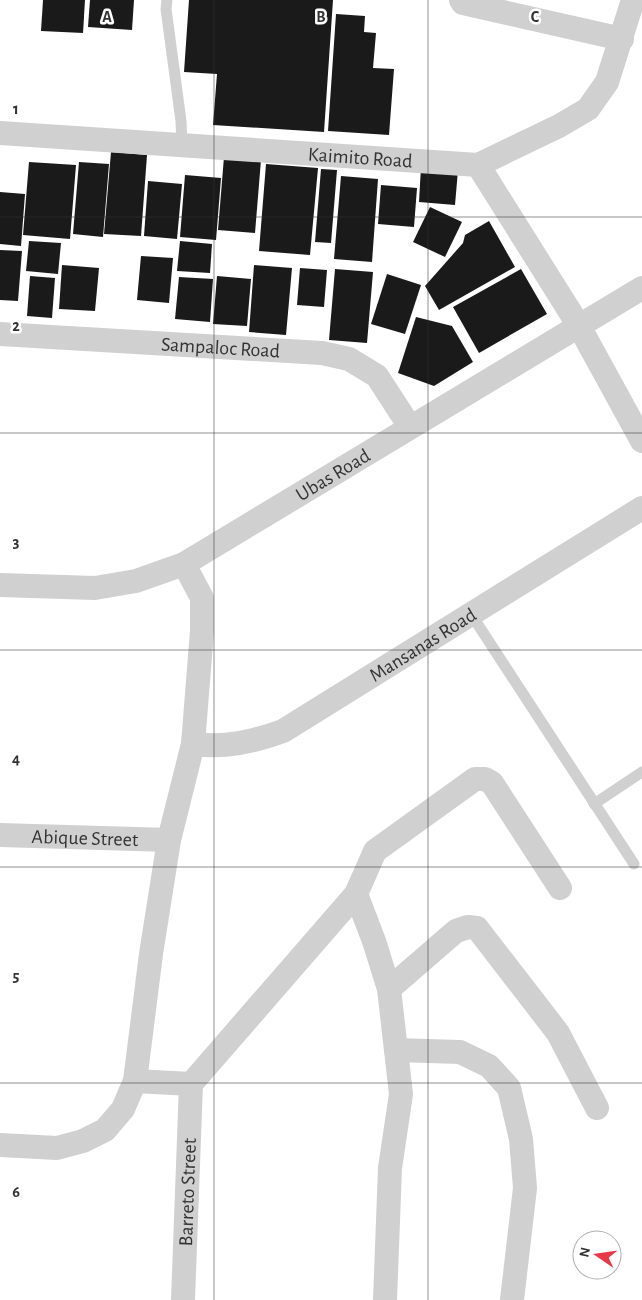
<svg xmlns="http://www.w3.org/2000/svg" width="642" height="1300" font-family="'Alegreya Sans',sans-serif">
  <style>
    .building { fill: #1a1a1a }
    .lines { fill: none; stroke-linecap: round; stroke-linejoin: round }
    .service { stroke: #d0d0d0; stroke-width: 11 }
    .minor { stroke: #d0d0d0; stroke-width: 24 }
    .grid { fill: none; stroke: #333; stroke-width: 1; stroke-opacity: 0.55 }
    .labels { text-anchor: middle; stroke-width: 5; stroke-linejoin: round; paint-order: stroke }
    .street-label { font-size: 20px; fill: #333; stroke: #fff }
    .grid-label { font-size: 16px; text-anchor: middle; font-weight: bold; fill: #333; stroke: #fff; stroke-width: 5; stroke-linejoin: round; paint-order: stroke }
  </style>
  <rect width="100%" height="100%" fill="#fff"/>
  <g class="building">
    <polygon points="43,0 85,0 83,33 41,31"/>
    <polygon points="90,0 134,0 132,30 88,27"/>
    <polygon points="189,0 333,0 324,132 213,125 217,74 184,72"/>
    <polygon points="336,14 365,16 364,32 376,33 373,68 394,69 389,135 328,131"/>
    <polygon points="111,152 147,155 141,236 104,234"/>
    <polygon points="224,157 261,160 255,233 218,230"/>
    <polygon points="29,162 76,165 70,239 23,235"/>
    <polygon points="79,162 109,164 103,237 73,234"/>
    <polygon points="266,164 318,168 310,255 259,251"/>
    <polygon points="421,167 458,170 455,205 419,202"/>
    <polygon points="321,169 337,170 331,243 315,242"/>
    <polygon points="185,175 221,178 216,240 180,237"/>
    <polygon points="341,176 378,179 372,262 334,259"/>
    <polygon points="148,181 182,184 177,239 144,236"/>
    <polygon points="381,185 417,188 414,227 378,224"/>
    <polygon points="0,192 25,194 21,246 0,244"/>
    <polygon points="430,207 462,222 445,257 413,242"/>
    <polygon points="489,221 515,267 439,310 425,286 463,243 465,235"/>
    <polygon points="29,241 61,243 58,274 26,271"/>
    <polygon points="180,241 212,244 210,273 177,271"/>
    <polygon points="0,250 22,251 18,301 0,300"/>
    <polygon points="141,256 173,258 169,303 137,300"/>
    <polygon points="62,265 99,268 95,311 59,309"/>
    <polygon points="254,265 292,268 286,335 249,332"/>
    <polygon points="300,268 327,270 324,307 297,305"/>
    <polygon points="335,269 373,272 367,343 329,340"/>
    <polygon points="521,269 547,314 479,353 453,307"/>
    <polygon points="387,274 421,285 405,334 371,324"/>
    <polygon points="30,276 55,278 52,318 27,316"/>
    <polygon points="217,276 251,279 247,326 213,324"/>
    <polygon points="179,277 213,279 210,322 175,319"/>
    <polygon points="416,317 452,326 473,362 434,386 398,373"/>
  </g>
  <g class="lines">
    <g class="service">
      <polyline points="167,0 166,9 181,121 182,145"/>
      <polyline points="471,614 634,864"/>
      <polyline points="594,804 642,772"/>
    </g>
    <g class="minor">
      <polyline points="461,0 463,3 622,39"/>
      <path id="s1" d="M0,133L478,165L559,126L588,109L607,82L633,0"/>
      <polyline points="478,165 579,326 642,441"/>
      <path id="s2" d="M0,334L322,353L349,359L377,376L410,427"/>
      <path id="s3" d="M0,585L95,588L136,581L184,564L642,288"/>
      <path id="s4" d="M193,744C225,748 253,742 283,731L642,508"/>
      <path id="s5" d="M0,835L169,840"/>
      <polyline points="356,894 374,941 389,989 401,1094 390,1168 385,1300"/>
      <polyline points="389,989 456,931 468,927 477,928 558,1033 597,1108"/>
      <polyline points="396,1050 460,1052 489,1066 509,1088 521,1139 525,1188 512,1300"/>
      <polyline points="135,1081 191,1084"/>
      <polyline points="191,1084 356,894 375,851 475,779 485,779 492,783 560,888"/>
      <polyline points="0,1145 57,1148 83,1141 105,1130 123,1109 135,1081 151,954 169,840 193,744 202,631 202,598 184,564"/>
      <path id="s6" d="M183,1300L191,1084"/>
    </g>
  </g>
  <path class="grid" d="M214,0V1300M428,0V1300M0,217H642M0,433H642M0,650H642M0,867H642M0,1083H642"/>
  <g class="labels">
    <g class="street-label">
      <text dy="7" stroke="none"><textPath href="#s1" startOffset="361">Kaimito Road</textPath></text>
      <text dy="7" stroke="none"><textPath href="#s2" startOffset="221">Sampaloc Road</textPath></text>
      <text dy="7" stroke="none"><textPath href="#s3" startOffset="361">Ubas Road</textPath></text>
      <text dy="7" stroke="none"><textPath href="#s4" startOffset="256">Mansanas Road</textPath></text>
      <text dy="7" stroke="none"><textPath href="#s5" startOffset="85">Abique Street</textPath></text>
      <text dy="7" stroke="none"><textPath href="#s6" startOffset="108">Barreto Street</textPath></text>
    </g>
  </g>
  <g class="grid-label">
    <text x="107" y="22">A</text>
    <text x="321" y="22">B</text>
    <text x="535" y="22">C</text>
    <text x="16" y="114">1</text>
    <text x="16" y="331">2</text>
    <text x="16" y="547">3</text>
    <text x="16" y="764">4</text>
    <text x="16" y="981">5</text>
    <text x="16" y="1197">6</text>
  </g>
  <g transform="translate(597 1255) rotate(283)"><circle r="24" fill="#ffffff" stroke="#adadad"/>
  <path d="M0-4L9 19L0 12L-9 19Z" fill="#e63946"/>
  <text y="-8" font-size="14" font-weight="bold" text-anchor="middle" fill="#333333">N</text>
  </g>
</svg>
